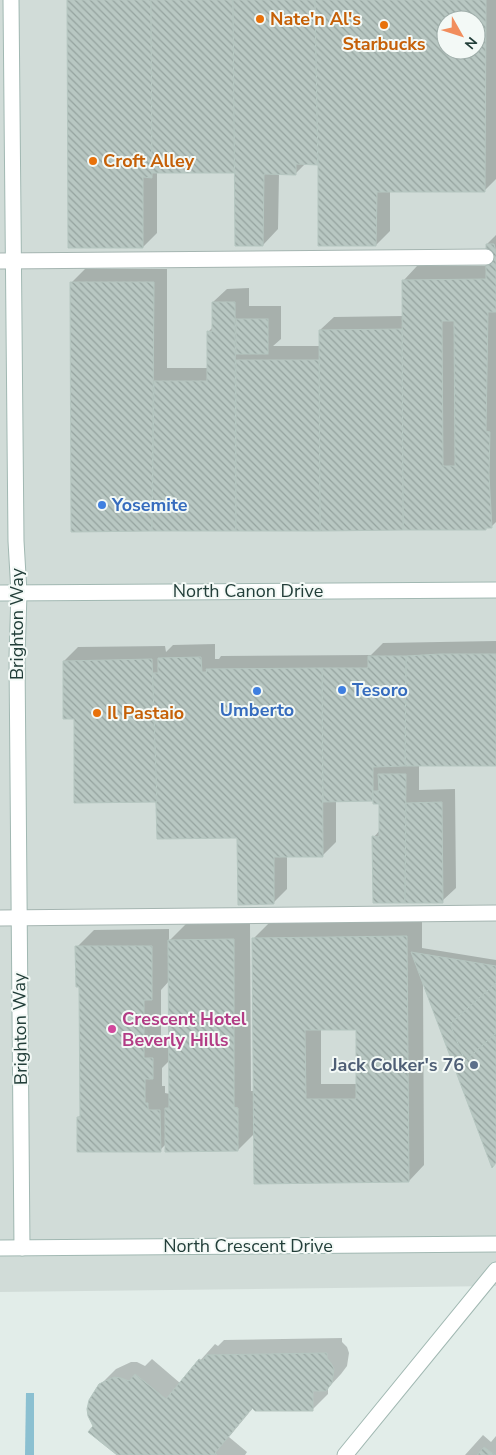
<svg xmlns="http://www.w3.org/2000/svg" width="496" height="1455" font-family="'Nunito Sans',sans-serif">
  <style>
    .built { fill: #d1dcd8; fill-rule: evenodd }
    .water { fill: #8bc0d1 }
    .shadow { fill: #0003; fill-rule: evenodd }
    .building { fill: url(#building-back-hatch); stroke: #b5c6c0; fill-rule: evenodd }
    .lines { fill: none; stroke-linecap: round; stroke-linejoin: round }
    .lane-casing { stroke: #a5b5b1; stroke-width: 17 }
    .secondary-casing { stroke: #a1b8b2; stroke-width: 17 }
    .lane { stroke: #fff; stroke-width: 15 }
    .secondary { stroke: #fff; stroke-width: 15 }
    .food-dot { fill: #e8710a; stroke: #f3f9f6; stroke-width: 2 }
    .shop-dot { fill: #3f7fe0; stroke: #f3f9f6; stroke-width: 2 }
    .hotel-dot { fill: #d1479c; stroke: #f3f9f6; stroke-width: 2 }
    .service-dot { fill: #5c6f8a; stroke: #f3f9f6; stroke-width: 2 }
    .labels { text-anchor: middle; stroke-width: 4; stroke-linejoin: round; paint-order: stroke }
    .food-label { font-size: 18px; font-weight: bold; fill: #c56008; stroke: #f3f9f6; text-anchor: start }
    .shop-label { font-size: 18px; font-weight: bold; fill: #366cbe; stroke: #f3f9f6; text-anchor: start }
    .street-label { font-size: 18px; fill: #223e39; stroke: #f3f9f6 }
    .hotel-label { font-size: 18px; font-weight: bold; fill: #b23c85; stroke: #f3f9f6; text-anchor: start }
    .service-label { font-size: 18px; font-weight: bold; fill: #4e5e75; stroke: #f3f9f6; text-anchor: end }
  </style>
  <defs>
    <pattern id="building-back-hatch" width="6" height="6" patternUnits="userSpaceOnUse" patternTransform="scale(1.25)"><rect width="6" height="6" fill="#b8c7c2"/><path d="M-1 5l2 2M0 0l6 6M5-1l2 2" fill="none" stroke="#95a39f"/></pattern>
  </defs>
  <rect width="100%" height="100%" fill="#e2ede9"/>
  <path class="built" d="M0,0H496V1286L0,1292ZM446,20H476V50H446Z"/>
  <polygon class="water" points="26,1393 34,1393 34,1455 25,1455"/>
  <g class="shadow">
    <path d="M69,0H496V179L484,191H390V231L376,245L320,163H306L296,173H279L278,229L263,245L236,172L157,171V233L143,247ZM446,20H476V50H446Z"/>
    <polygon points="496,235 496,522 492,526 488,526 485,529 72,530 71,283 85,269 167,269 167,368 208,368 208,332 213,327 213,302 227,289 249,288 249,306 281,306 281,339 273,346 320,346 320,330 334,317 404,316 404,280 417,266 487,266 487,244"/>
    <polygon points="496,641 496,765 419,765 419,790 455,789 456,888 442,901 374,902 374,837 380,830 380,803 374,800 336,800 336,842 322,856 287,856 287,889 273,903 239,837 158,801 75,718 64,661 78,647 165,646 166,652 173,645 215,644 215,659 219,659 221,656 371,655 383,643"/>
    <path d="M422,921V948L496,960V1162L423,982L424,1165L409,1181L255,1133L238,1150L166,1144L160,1150L78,1117L81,1115L80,986L77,947L94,930L169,929V941L187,923H250L251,1091H255L254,938L269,923ZM170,980V1042H161V990ZM321,1029H357L358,1084H321ZM170,1060V1094L165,1093V1086H162V1068Z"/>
    <polygon points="342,1338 342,1342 347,1347 349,1353 347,1366 341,1374 328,1388 328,1394 312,1410 253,1408 229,1437 247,1452 245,1455 119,1455 94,1426 100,1385 116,1369 131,1362 137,1362 145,1366 152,1359 180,1383 215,1344 218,1346 224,1340"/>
    <polygon points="483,1435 491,1442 496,1436 496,1455 465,1455"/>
  </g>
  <g class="building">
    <polygon points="67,0 151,0 152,173 152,178 143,177 143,248 68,248"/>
    <polygon points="151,0 233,0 235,173 152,173"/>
    <polygon points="233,0 315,0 318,165 296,164 296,175 264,174 263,246 235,246"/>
    <path d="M315,0H486L485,192H377L376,246H318V165ZM446,20H476V50H446Z"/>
    <path d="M486,244H494L496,252V312H488L486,431L490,432L489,475L492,528H486V530H403L402,280L486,279ZM442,321H454L455,466H443Z"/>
    <polygon points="70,282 154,282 152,531 71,532"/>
    <polygon points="212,302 235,302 236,531 152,531 154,381 207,381 207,331 212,332"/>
    <rect x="236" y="319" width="32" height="35"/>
    <polygon points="402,329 403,530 320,531 319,330"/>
    <polygon points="236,360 319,360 320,531 236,531"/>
    <polygon points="440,654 496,654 496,766 405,766 406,656"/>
    <polygon points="368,656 406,656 405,766 373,767 373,801 323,802 322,668 368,668"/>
    <polygon points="201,657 202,672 207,672 206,669 322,668 323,857 274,857 274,904 238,905 237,838 157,839 152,673 158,673 158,658"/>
    <polygon points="152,659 157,802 74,803 74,719 63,719 63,661"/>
    <polygon points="378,774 406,774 405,903 373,903 372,836 379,837 379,804 373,804 373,791 379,791"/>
    <polygon points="442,802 443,903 405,903 406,803"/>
    <path d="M407,936L409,1182L254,1184L252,938ZM305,1030H356V1099H306Z"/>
    <polygon points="234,939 234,1107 238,1108 238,1151 165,1152 165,1108 169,1108 168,940"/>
    <polygon points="75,946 152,946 152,1000 144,1000 144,1058 153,1058 153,1079 145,1079 145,1103 148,1103 148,1110 160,1110 161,1152 77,1152 77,1117 80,1117 79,987 76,987"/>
    <polygon points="411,952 496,966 496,1163 492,1168"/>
    <polygon points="496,983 496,1033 465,1061 450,1024"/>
    <polygon points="327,1353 327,1358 331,1363 334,1369 332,1383 326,1391 313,1391 313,1411 255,1411 252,1408 215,1453 217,1455 117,1455 88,1432 93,1426 88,1416 87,1409 89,1400 99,1384 114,1377 121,1378 129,1381 135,1374 166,1399 199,1359 202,1361 207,1355"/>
    <polygon points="484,1447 495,1455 477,1455"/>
  </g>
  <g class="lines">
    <g class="lane-casing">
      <g id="lane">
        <polyline points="0,261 486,257"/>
        <polyline points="0,918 496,913"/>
      </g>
    </g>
    <g class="secondary-casing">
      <g id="secondary">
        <polyline points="11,0 16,541 19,593 17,657 22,1248"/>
        <polyline points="0,593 496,590"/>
        <polyline points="0,1248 496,1244"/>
        <polyline points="345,1455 496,1270"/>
      </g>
    </g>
    <use href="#lane" class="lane"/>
    <use href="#secondary" class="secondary"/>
  </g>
  <g class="food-dot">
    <circle cx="260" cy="19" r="5"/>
    <circle cx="384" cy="25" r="5"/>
    <circle cx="93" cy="161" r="5"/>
    <circle cx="97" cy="713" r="5"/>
  </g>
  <g class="shop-dot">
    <circle cx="102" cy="505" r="5"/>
    <circle cx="342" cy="690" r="5"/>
    <circle cx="257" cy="691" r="5"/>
  </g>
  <circle class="hotel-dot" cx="112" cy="1029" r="5"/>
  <circle class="service-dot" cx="474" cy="1065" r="5"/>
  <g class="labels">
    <g class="food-label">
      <text x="270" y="25">Nate'n Al's</text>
      <text x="384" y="50" text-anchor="middle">Starbucks</text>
      <text x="103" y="167">Croft Alley</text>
      <text x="107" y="719">Il Pastaio</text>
    </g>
    <g class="shop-label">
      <text x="112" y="511">Yosemite</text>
      <text x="352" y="696">Tesoro</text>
      <text x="257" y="716" text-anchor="middle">Umberto</text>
    </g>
    <g class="street-label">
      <text x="248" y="597">North Canon Drive</text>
      <text transform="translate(17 624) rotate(-90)" y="6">Brighton Way</text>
      <text transform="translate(20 1029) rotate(-91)" y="6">Brighton Way</text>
      <text x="248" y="1252">North Crescent Drive</text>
    </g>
    <g class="hotel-label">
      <text x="122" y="1025">Crescent Hotel<tspan x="122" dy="21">Beverly Hills</tspan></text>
    </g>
    <g class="service-label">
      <text x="464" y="1071">Jack Colker's 76</text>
    </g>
  </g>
  <g transform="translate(461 35) rotate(129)"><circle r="24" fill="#f3f9f6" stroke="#9faeaa"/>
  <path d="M0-4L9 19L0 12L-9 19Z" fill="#f18d5c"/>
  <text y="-8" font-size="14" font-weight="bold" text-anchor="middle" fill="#223e39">N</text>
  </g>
</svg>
